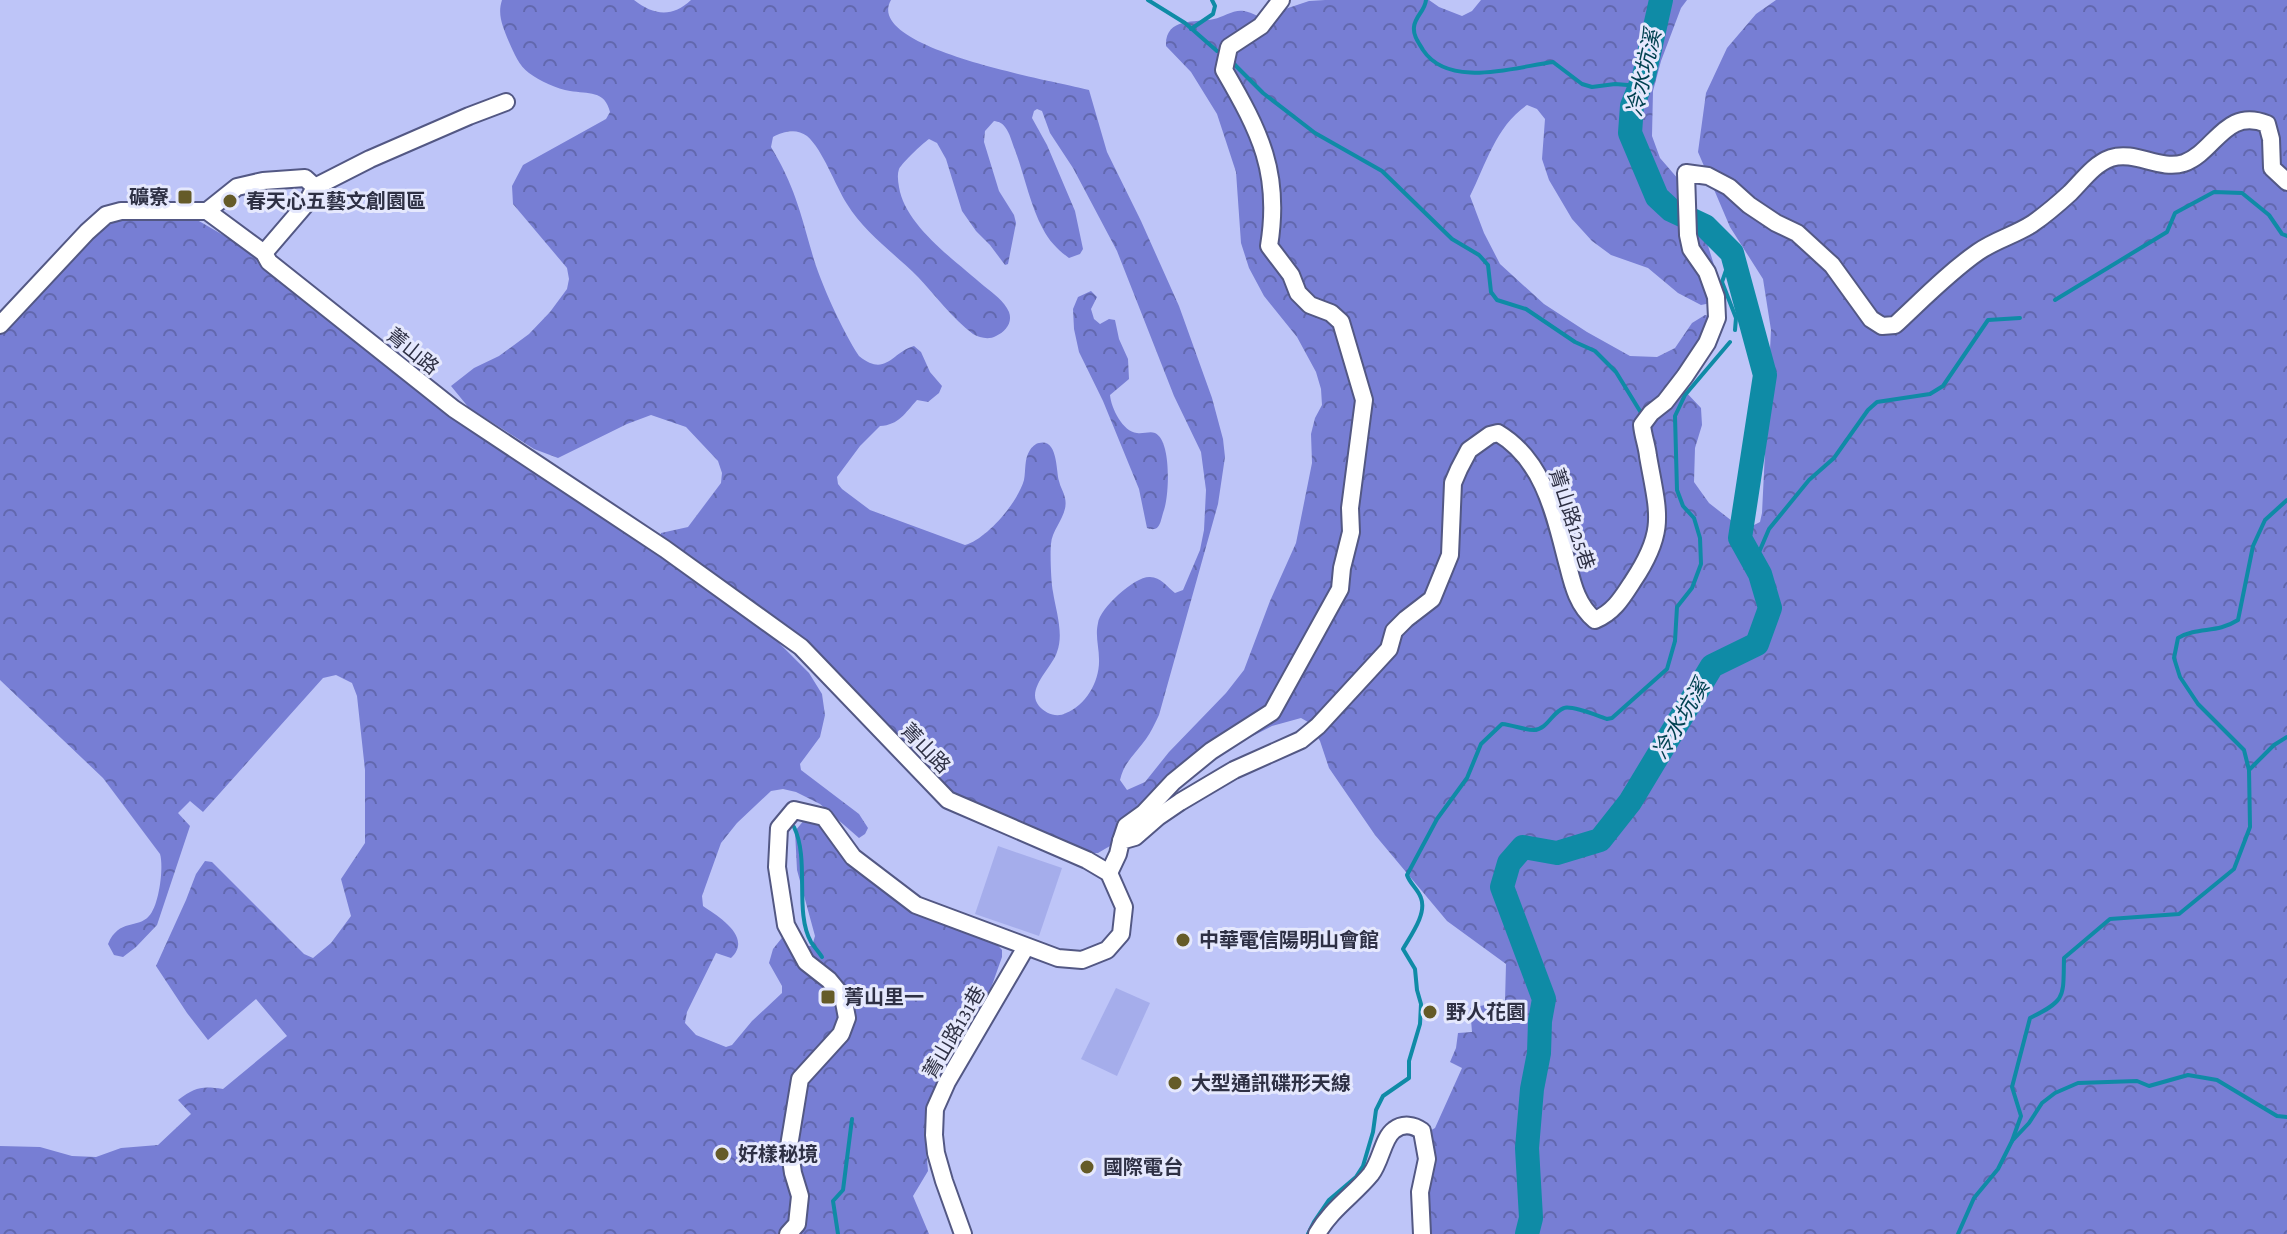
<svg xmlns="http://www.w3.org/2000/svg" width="2287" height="1234" font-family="'Crimson Pro','Noto Sans TC',serif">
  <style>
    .forest { fill: url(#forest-crowns); fill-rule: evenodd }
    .pitch { fill: #a5adeb }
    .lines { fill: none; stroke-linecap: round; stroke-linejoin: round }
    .stream { stroke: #0f8ba6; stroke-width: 4 }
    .river { stroke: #0f8ba6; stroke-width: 24 }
    .minor-casing { stroke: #535884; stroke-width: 20 }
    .minor { stroke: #fff; stroke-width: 16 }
    .poi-dot { fill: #655b28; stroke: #e5e8fd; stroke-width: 3 }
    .labels { text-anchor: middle; stroke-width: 6; stroke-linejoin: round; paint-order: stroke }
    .poi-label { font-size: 20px; font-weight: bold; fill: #2e3044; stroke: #e5e8fd; text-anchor: start }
    .street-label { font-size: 20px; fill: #2e3044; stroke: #e5e8fd }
    .water-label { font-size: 22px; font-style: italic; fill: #004150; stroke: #e5e8fd }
  </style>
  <defs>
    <pattern id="forest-crowns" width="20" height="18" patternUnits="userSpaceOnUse" patternTransform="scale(2)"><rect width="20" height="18" fill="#777ed4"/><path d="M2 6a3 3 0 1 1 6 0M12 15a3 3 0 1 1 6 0" fill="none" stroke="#6268ae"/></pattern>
  </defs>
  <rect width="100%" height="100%" fill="#bec5f8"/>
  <g class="forest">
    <path d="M502,0H634C653,15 672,18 691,0H891C862,50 1062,82 1089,90L1107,152L1141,221L1179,306L1212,398L1223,439L1225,457L1218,504L1159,715C1155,723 1151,732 1146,739C1136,753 1124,762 1120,780L1127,790L1145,782L1169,752L1226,693L1244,670L1270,601L1296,543L1312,463L1311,434L1315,418L1322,405L1321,389L1316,372L1297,337L1264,296L1249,268L1241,243L1236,172L1217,114L1191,72L1166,46C1165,17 1195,23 1214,19C1223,17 1234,9 1244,11C1252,12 1264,20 1273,23L1279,11L1309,1L1325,0H1429L1439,7L1462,16L1472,11L1481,0H1687L1681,8L1661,61L1653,91L1652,136L1660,158L1692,195L1720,284L1711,303L1701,305L1678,293L1648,268L1611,255L1592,241L1572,219L1549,180L1542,159L1545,119L1537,109L1527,105C1496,126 1486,164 1470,196L1484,233L1500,264L1544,304L1587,332L1630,356L1657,357L1675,348L1692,323L1705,315L1710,316L1683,389L1701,408L1702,425L1695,448L1694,482L1709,503L1732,521L1750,527L1760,522L1762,513L1771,330L1763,279L1730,227L1698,152L1706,93L1727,48L1756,14L1776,0H2287V1234H1414C1411,1203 1422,1170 1415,1139L1435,1128L1462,1068L1450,1062L1456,1048L1458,1033L1472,1032L1470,1008L1505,1001L1506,964L1447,921L1375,835L1329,768L1320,741L1308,722L1301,718L1272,726L1245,740L1202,751L1122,828L1110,846L1098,853H1086L952,795L912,750L802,637L681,555L661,537V533L688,527L721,483L722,473L718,461L686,427L651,415L627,424L558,458L534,449L469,408L451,386L474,368L499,356L529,334L550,312L567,289L569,279L567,268L513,204L512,186L523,165L606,119L610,112C605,90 588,94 570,91C557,89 540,81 529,73C519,66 514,53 509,42C503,27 497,15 502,0ZM1037,109L1042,111L1050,133L1073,168L1117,251L1174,396L1201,452L1206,490L1204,530L1200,550L1183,590L1175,593C1167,587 1161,577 1150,577C1135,576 1100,608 1098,623C1095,636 1099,647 1099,659C1100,681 1086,705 1066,713C1057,718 1046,714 1039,706C1025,689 1052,668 1057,652C1064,634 1056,611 1053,592C1051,583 1050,553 1051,544C1052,528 1069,515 1065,498C1064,492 1060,487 1059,481C1056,471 1058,438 1039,443C1036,443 1031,448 1030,450C1024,459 1026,470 1024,480C1018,502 987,539 965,545L870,510L842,489L838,484L837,477L860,446L880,426C899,425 905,413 917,400L928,402L939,393L942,386L930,372L921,352L914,346C892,352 886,378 859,356C842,330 820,282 812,253C800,211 794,185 771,147L773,137C783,131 797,128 807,136C823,150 835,185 847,204C865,233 894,253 918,277C936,296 952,318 973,334C980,338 989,340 996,336C1005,332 1013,323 1009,312C1004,301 993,293 984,286C956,261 905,226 899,187C898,181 897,175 899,169C903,162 922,144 929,139L937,143L946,159L962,211L976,231L990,245L1005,265L1008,264L1016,223L1014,215L999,191L984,142L985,131L994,121C999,122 1001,122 1005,127C1010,133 1012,143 1015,150C1025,177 1030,205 1043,229C1049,241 1058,250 1069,258L1080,254L1083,249L1075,211L1047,145L1032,118L1034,111Z"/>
    <path d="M192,217L242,246L419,393L661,556L774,638L809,673L822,694L825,715L820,737L800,764L801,770L859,814L868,828L865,834L859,838L820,804L796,792L783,789L771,791L737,823L721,843L702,896L703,906C719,917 753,937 731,958L716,953L687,1012L685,1023L696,1035L726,1047L732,1045L752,1021L782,993V986L769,963L773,949L785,934L806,946H812L815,936L797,870L795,831L805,819L815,820L827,829L862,870L992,939L1002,950V957L991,988L964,1027L954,1045L929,1109L925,1136L928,1171L913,1196L929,1234H0V1146L40,1147L72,1156L96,1157L121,1148L158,1145L191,1114L178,1100C196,1087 201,1086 223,1089L287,1036L256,999L208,1040L187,1013L156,966L186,900L196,874L205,861L212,862L304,954L313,958L331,943L351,916L341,879L365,843V770L357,696L352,683L336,675L323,678L203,812L190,801L178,813L190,826L157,925L136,947L123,957L114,955L108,944C119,918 138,929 149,916C159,906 164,867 160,854L103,778L0,680V331L107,223L120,219Z"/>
    <path d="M1091,291L1097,297L1091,309L1094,319L1100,324L1109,319L1115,320L1119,339L1128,359L1129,379L1110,395C1111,408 1123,432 1137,433C1143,434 1150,431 1155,433C1172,441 1169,496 1164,510C1160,521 1161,533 1147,528L1139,489L1103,401L1079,352L1074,329L1073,309L1078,297Z"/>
  </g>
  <g class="pitch">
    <polygon points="998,846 1062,868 1039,936 975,914"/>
    <polygon points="1116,988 1150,1003 1117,1076 1081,1059"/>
  </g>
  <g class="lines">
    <g class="stream">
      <polyline points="1148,0 1185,23 1217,51"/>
      <path d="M1426,0C1425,11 1415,16 1414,27C1413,36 1419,43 1423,50C1449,89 1515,67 1553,62L1582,84L1592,87L1615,84L1640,86"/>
      <polyline points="1191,29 1213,14 1215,6 1212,0"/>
      <polyline points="1233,63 1263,93 1315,133 1382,171 1452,239 1479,255 1488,265 1491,292 1497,300 1526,309 1575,342 1595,351 1616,372 1643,416"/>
      <polyline points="1732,253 1722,282 1736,318 1735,330"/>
      <polyline points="2055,300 2167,232 2175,213 2214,192 2242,193 2269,215 2282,234 2287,236"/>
      <polyline points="1760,574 1757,557 1769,529 1809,480 1834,458 1868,410 1877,402 1930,394 1943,386 1988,320 2020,318"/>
      <path d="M2249,770L2244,750L2198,704L2180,677L2174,658L2178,638C2199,626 2216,634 2238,620L2253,546L2265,520L2287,500"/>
      <path d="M794,827C810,860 794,912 811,942C814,947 819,952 822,957"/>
      <path d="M2012,1141L2021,1116L2012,1087L2030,1018C2067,1000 2063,997 2064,958L2110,919L2179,914L2234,869L2250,827L2249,770L2274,745L2287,737"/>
      <polyline points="838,1234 833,1201 843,1190 852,1119"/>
      <path d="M1308,1234L1314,1222L1329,1200L1356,1177L1363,1166L1373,1132L1376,1110L1383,1096L1409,1078V1061L1420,1024L1421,1004L1417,990L1415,969L1403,949C1411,935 1427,914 1421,898C1418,889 1410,884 1407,875L1437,819L1467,778L1481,744L1502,724C1513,725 1524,730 1534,730C1548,729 1552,712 1564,708C1572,705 1598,716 1607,719L1612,718L1667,669L1675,641L1677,607L1692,588L1701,564L1700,538L1694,518L1683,506L1677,490L1675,416L1685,395L1730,342"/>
      <polyline points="1958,1234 1974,1198 1998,1169 2012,1141 2029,1123 2042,1103 2055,1093 2078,1083 2137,1081 2149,1086 2188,1075 2217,1080 2277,1116 2287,1117"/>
    </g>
    <polyline class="river" points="1527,1234 1531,1218 1527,1148 1532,1089 1539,1053 1540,1021 1544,999 1502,887 1509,863 1523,847 1557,853 1600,840 1630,802 1712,666 1757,644 1770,608 1760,574 1740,538 1765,375 1732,253 1705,226 1671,210 1657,197 1630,133 1632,106 1644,76 1661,0"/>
    <g class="minor-casing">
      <g id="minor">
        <polyline points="207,211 237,187 263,181 305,178 315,187"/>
        <polyline points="264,253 306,204 315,187 370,159 469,116 506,102"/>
        <polyline points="0,325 87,232 106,215 121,211 207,211 264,253 269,262 454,409 665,549 801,647 948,800 1087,860 1109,873 1124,907 1121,934 1107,950 1082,960 1058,958 916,905 853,857 824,817 794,810 779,828 777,867 786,925 806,962 829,980 843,997 847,1018 841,1034 800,1079 789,1146 793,1173 800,1196 797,1224 788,1234"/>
        <path d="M1121,841L1126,826L1144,813L1173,782L1211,751L1272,712L1340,589L1342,568L1351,532L1350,508L1364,400L1341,322L1331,313L1310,305L1298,293L1291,275L1269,246C1281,173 1260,132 1224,70L1229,47L1261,26L1281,0"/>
        <path d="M1109,873L1118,854L1121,841L1135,837L1158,817L1180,802L1234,770L1301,740L1318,726L1389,649L1394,631L1406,619L1432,599L1450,555L1453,483L1459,469L1469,450L1490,435L1498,433C1545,461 1555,517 1568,566C1573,586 1578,606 1595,620C1614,612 1622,598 1633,581C1667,530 1658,513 1648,456C1647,446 1643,436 1642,425L1651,413L1665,402L1685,376L1707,343L1717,318L1716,297L1707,272L1691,249L1688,235L1686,173L1708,176L1729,187L1749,205L1776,223L1797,233L1832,265L1871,319L1882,326L1895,325C1922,300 1948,273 1978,252C1995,240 2015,235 2032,224C2045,215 2058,204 2070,193C2083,180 2094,164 2111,158C2135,150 2160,171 2184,163C2215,152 2225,107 2267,124L2271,139L2272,168L2287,182"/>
        <polyline points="963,1234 944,1181 936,1153 934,1135 935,1109 947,1082 1026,947"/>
        <path d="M1317,1234C1331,1209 1354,1195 1371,1174C1381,1161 1383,1138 1394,1130C1403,1123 1414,1125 1422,1131L1427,1159L1420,1192L1422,1234"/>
      </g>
    </g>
    <use href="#minor" class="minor"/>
  </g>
  <g class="poi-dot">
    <rect x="177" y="189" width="16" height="16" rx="4"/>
    <circle cx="230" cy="201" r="8"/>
    <circle cx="1183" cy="940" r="8"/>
    <rect x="820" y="989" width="16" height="16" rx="4"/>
    <circle cx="1430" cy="1012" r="8"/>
    <circle cx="1175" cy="1083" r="8"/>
    <circle cx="722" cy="1154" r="8"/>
    <circle cx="1087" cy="1167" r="8"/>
  </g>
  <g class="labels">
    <g class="poi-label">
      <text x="169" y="204" text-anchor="end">礦寮</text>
      <text x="246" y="208">春天心五藝文創園區</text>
      <text x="1199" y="947">中華電信陽明山會館</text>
      <text x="844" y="1004">菁山里一</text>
      <text x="1446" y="1019">野人花園</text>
      <text x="1191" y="1090">大型通訊碟形天線</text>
      <text x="738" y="1161">好樣秘境</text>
      <text x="1103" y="1174">國際電台</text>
    </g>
    <g class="street-label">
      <text transform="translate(413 351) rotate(39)" y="7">菁山路</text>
      <text transform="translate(1572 519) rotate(72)" y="7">菁山路125巷</text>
      <text transform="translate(926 748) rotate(46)" y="7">菁山路</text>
      <text transform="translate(954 1032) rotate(-60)" y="7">菁山路131巷</text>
    </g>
    <g class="water-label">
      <text transform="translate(1643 73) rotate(-77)" y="8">冷水坑溪</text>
      <text transform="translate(1680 719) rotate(-59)" y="8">冷水坑溪</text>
    </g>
  </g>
</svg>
